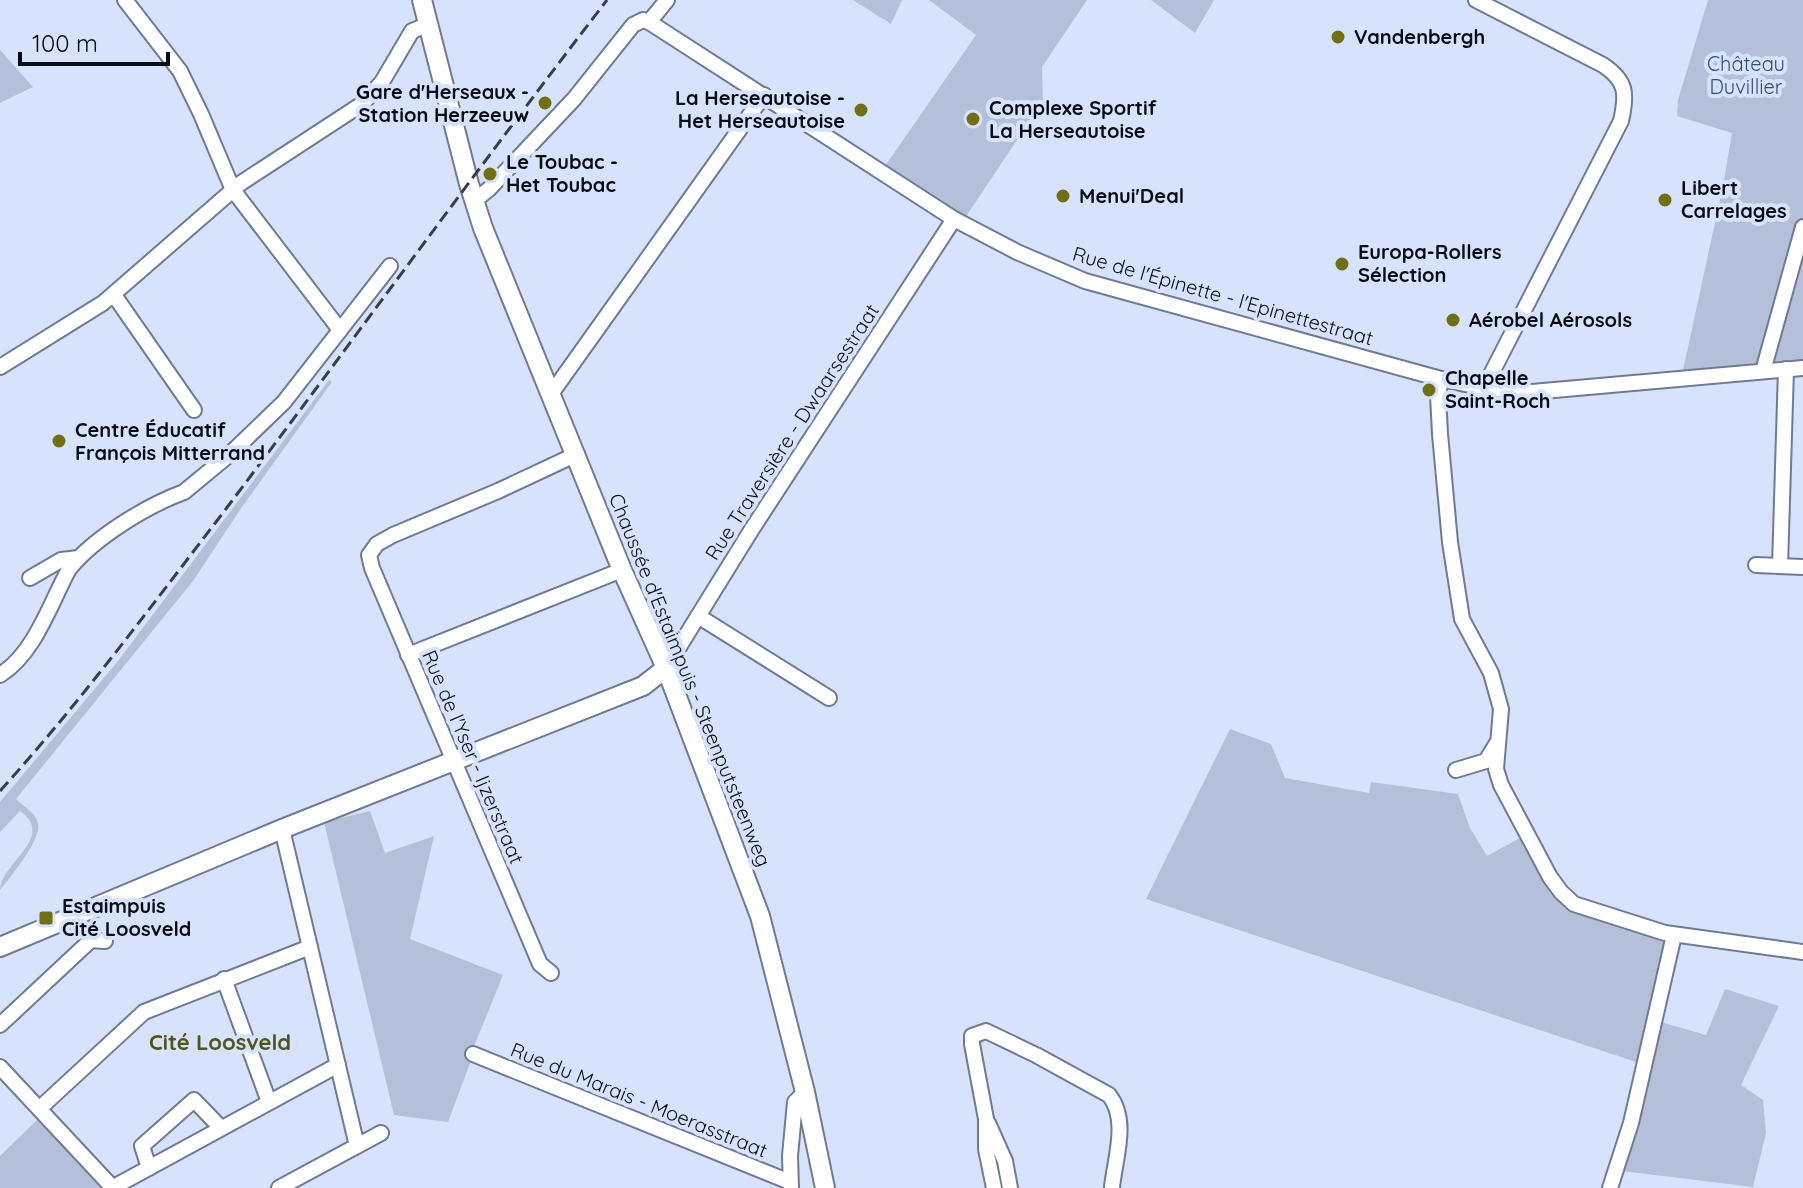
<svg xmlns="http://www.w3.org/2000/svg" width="1803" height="1188" font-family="Quicksand,sans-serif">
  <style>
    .green { fill: #b4c0d9 }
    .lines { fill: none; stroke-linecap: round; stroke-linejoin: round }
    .minor-casing { stroke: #707b92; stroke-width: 18 }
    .major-casing { stroke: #707b92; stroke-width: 22 }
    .minor { stroke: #fff; stroke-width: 14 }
    .major { stroke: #fff; stroke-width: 18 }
    .rail { stroke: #373d49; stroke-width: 3; stroke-dasharray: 12 6; stroke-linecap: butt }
    .poi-dot { fill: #707013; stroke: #d7e3fc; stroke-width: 3 }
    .labels { text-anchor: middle; stroke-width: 8; stroke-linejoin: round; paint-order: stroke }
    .poi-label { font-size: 20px; font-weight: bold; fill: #080c14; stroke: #d7e3fc; text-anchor: start }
    .park-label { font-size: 20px; fill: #354c7f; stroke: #d7e3fc }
    .street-label { font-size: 20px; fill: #080c14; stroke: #d7e3fc }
    .neighbourhood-label { font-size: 22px; font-weight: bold; fill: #535418; stroke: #d7e3fc }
  </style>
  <rect width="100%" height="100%" fill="#d7e3fc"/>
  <g class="green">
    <polygon points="853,0 902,0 891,24"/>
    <polygon points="929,0 1087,0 1042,67 1043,101 965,218 885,166 976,35"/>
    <polygon points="1151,0 1214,0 1195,33"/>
    <polygon points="1708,0 1803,0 1803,363 1683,370 1723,186 1732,133 1677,116 1678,100"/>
    <polygon points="0,50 33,87 0,103"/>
    <path d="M329,380L332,382L242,507L193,581L16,799C23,806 36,813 38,823C42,840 10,877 0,890C0,863 57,837 20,811L0,832V802L118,661Z"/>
    <polygon points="1230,729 1271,744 1285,778 1369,793 1371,782 1458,794 1470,828 1487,856 1534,830 1560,879 1576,897 1635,917 1666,939 1667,950 1650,1019 1706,1035 1725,989 1779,1006 1741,1085 1763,1100 1766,1133 1753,1187 1622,1171 1626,1119 1639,1063 1146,899"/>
    <polygon points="370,811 385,853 434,836 410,939 503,975 473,1049 472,1058 448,1122 394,1115 324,822"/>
    <polygon points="40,1117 100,1183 99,1188 0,1188 0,1156"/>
  </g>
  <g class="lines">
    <g class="minor-casing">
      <g id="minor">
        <polyline points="125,0 180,71 201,114 233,190 340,330"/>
        <path d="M1476,0L1603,65C1627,81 1627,94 1621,121L1484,388"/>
        <polyline points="649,22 954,219 1017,252 1085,281 1441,379 1484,388 1532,392 1803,368"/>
        <polyline points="649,22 667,0"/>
        <polyline points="474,201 489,189 574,99 633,25 643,20 649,22"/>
        <polyline points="114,295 194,410"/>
        <polyline points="0,367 103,303 241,183 362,104 382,82 412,31 429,24"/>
        <polyline points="1763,371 1803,227"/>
        <polyline points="1441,379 1438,395 1440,434 1450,542 1462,619 1491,673 1501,709 1496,769 1501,785 1550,877 1561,892 1574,904 1665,933 1803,952"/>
        <polyline points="551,394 764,95"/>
        <polyline points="1756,565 1803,567"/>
        <polyline points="1780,566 1786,369"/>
        <polyline points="30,578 61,560 79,558"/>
        <polyline points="698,616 829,698"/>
        <polyline points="408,655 622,570"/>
        <polyline points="666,668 752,529 954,219"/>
        <path d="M0,675C35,653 50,604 69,569C94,538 146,506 184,492L230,454L284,402L390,266"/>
        <polyline points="1456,770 1486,761 1497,743"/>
        <polyline points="282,829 357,1146"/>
        <polyline points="551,973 540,964 372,568 369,555 377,544 393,535 498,491 577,454"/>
        <polyline points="224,979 269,1102"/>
        <polyline points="0,1025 91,940 105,941"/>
        <polyline points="473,1054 790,1182"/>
        <polyline points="0,1067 113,1188"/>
        <polyline points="40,1108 144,1012 310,947"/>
        <polyline points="988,1123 1005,1161 1010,1188"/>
        <polyline points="149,1168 142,1146 194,1100 221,1128"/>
        <polyline points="112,1188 338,1065"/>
        <polyline points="279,1188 381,1133"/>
        <polyline points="791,1188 790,1156 795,1102 805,1092"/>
        <path d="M994,1188L986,1149V1119L972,1044V1036L986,1031L1036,1055L1109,1095C1129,1120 1115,1158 1112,1187"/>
        <polyline points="1610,1188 1631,1123 1674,935"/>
      </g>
    </g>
    <g class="major-casing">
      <g id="major">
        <polyline points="422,0 469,184 483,228 622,570 666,668 760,916 805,1092 825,1188"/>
        <polyline points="0,947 282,829 643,686 666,668"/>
      </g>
    </g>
    <use href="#minor" class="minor"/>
    <use href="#major" class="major"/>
    <path class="rail" d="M0,791C77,706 146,613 216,522C347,349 474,173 607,0"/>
  </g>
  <g class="poi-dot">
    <circle cx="1338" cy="37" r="8"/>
    <circle cx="545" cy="103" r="8"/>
    <circle cx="861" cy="110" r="8"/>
    <circle cx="973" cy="119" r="8"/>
    <circle cx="490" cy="174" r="8"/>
    <circle cx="1063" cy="196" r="8"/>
    <circle cx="1665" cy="200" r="8"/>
    <circle cx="1342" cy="264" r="8"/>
    <circle cx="1453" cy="320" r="8"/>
    <circle cx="1429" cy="390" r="8"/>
    <circle cx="59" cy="441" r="8"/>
    <rect x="38" y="910" width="16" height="16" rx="4"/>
  </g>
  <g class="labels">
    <g class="poi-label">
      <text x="1354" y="44">Vandenbergh</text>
      <text x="529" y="99" text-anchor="end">Gare d'Herseaux -<tspan x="529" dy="23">Station Herzeeuw</tspan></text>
      <text x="845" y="105" text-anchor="end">La Herseautoise -<tspan x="845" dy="23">Het Herseautoise</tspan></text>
      <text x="989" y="115">Complexe Sportif<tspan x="989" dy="23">La Herseautoise</tspan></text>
      <text x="506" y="169">Le Toubac -<tspan x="506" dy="23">Het Toubac</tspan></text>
      <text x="1681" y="195">Libert<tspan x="1681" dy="23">Carrelages</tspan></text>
      <text x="1079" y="203">Menui'Deal</text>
      <text x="1358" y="259">Europa-Rollers<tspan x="1358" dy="23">Sélection</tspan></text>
      <text x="1469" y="327">Aérobel Aérosols</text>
      <text x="1445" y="385">Chapelle<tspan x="1445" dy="23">Saint-Roch</tspan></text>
      <text x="75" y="437">Centre Éducatif<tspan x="75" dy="23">François Mitterrand</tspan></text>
      <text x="62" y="913">Estaimpuis<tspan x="62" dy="23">Cité Loosveld</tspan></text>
    </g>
    <g class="park-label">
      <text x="1746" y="71">Château<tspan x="1746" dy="23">Duvillier</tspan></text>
    </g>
    <g class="street-label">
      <text transform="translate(1223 296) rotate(16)" y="7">Rue de l'Épinette - l'Epinettestraat</text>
      <text transform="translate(792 432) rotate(-57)" y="7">Rue Traversière - Dwaarsestraat</text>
      <text transform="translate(690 680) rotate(68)" y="7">Chaussée d'Estaimpuis - Steenputsteenweg</text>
      <text transform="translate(473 757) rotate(67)" y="7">Rue de l'Yser - Ijzerstraat</text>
      <text transform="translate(639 1100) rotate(22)" y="7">Rue du Marais - Moerasstraat</text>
    </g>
    <g class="neighbourhood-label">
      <text x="220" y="1050">Cité Loosveld</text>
    </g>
  </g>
  <path d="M20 52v12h148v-12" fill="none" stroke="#080c14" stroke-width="4"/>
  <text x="32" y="52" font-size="24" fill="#080c14" stroke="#d7e3fc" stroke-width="6" paint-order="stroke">100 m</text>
</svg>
